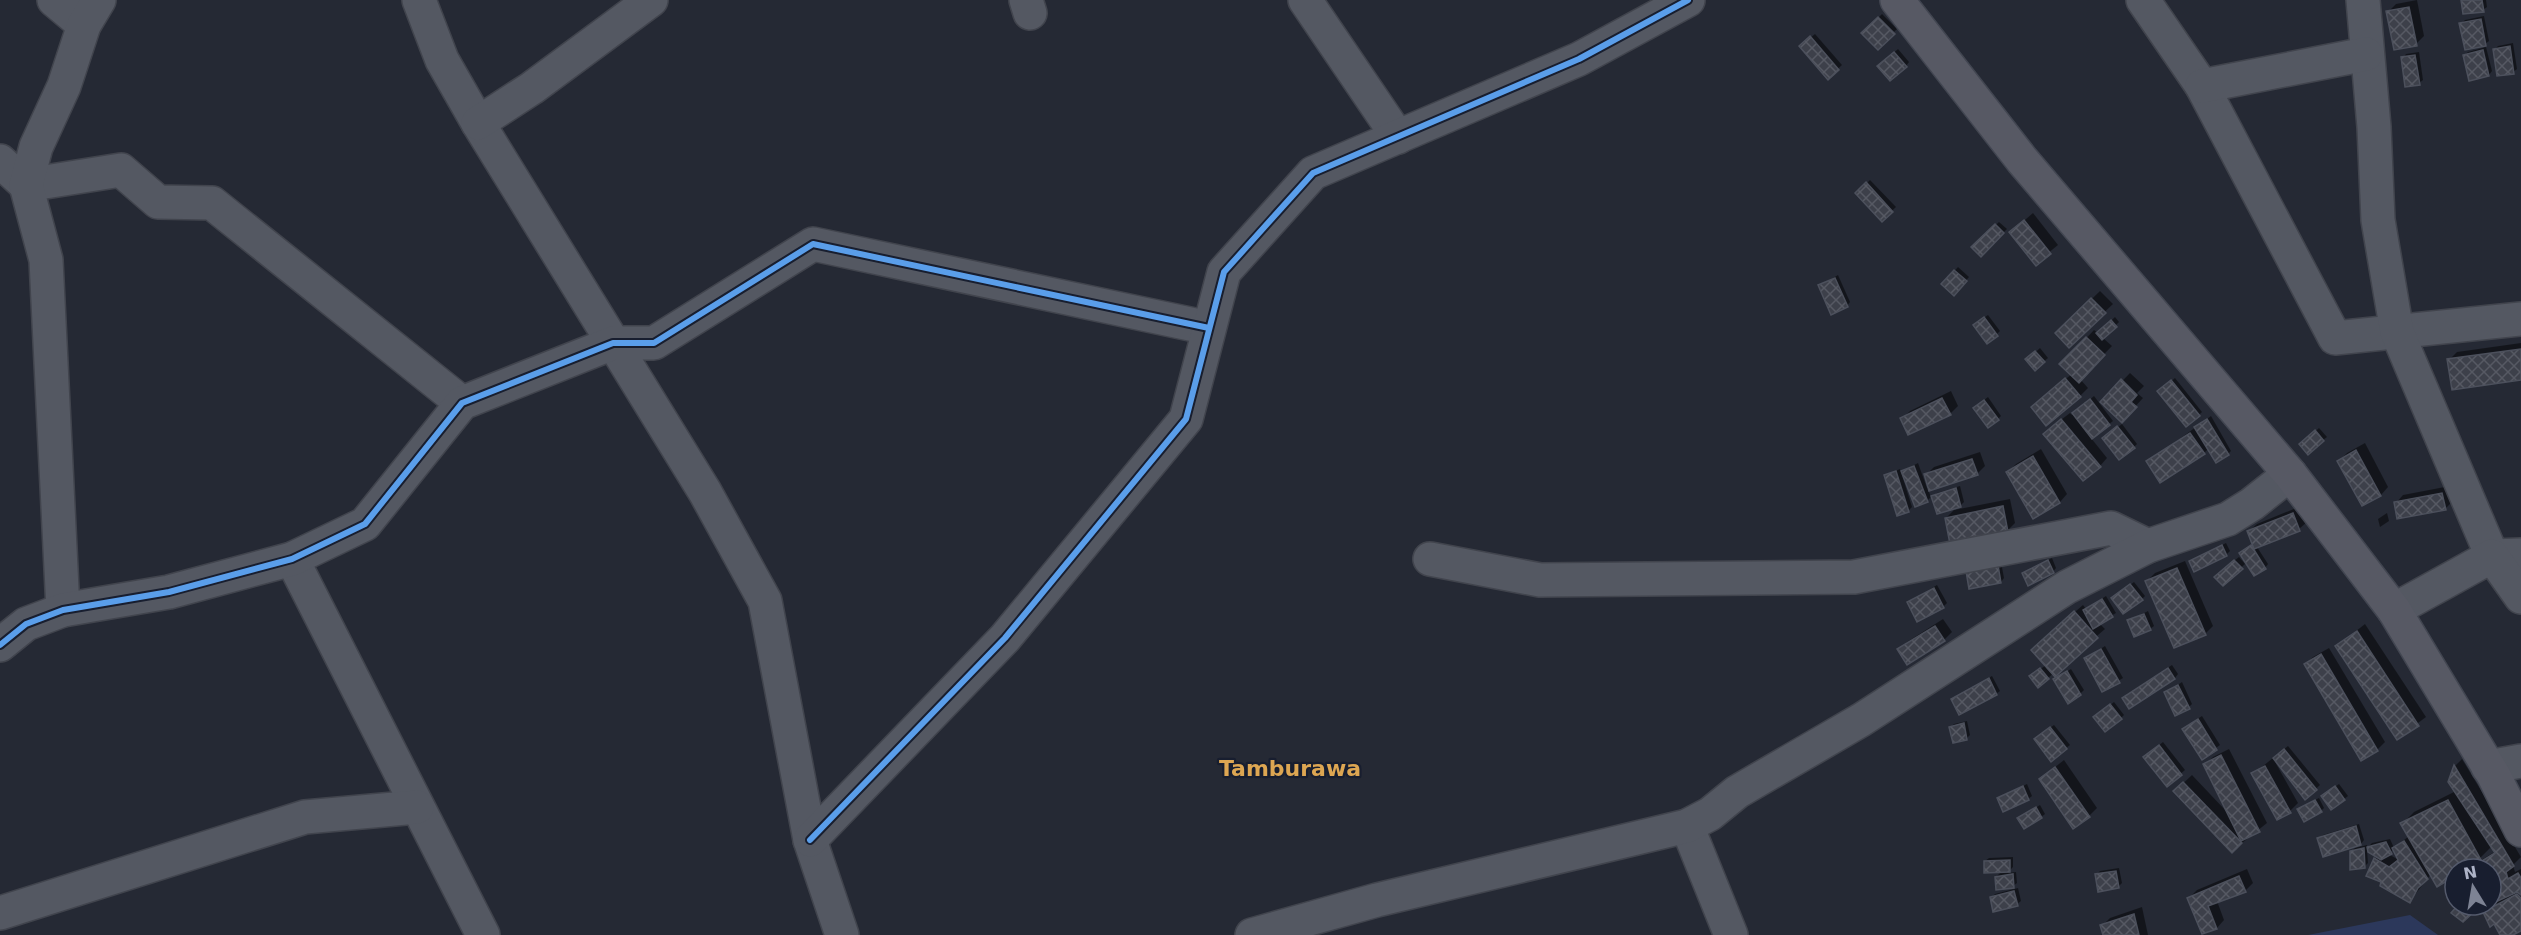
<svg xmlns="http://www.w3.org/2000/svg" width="2521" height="935" font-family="'DejaVu Sans',sans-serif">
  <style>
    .water { fill: #2c385b }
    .shadow { fill: #0007; fill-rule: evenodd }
    .building { fill: url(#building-cross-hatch); stroke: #4c505c; stroke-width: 1.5 }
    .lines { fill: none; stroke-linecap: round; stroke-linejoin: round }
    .minor-casing { stroke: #41444d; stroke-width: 36 }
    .major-casing { stroke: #424651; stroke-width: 36 }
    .minor { stroke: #545862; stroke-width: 33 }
    .major { stroke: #575964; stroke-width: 33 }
    .cycleway-casing { stroke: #181e2f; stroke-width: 10 }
    .cycleway { stroke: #5a9eea; stroke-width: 6 }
    .labels { text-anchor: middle; stroke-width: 4.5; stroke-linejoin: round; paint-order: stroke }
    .district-label { font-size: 22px; font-weight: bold; fill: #dda652; stroke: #181e2f }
  </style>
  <defs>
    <pattern id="building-cross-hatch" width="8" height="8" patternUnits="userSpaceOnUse" patternTransform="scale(1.5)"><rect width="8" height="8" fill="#3d404a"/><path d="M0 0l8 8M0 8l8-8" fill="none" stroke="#565963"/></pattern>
  </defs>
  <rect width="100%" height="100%" fill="#252934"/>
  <polygon class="water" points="2410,915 2438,935 2308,935"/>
  <g class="shadow">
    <polygon points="2417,0 2424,36 2416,44 2388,12 2396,4"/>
    <polygon points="2462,0 2486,0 2487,7 2483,10"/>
    <polygon points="1882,14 1897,29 1878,48 1863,33"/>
    <polygon points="2484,16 2489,41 2485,44 2461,24 2465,20"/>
    <polygon points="1815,34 1842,65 1828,78 1804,43"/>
    <polygon points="2513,43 2517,69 2513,72 2495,49 2498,46"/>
    <polygon points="2486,47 2492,71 2489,75 2465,55 2468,52"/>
    <polygon points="1898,49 1909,62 1906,66 1883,62"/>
    <polygon points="2419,52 2423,80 2419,83 2403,58 2406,54"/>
    <polygon points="1870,180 1896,207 1882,220 1857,193"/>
    <polygon points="2033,213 2058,245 2036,263 2011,232"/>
    <polygon points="1999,222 2007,229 1981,255 1973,247"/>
    <polygon points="1958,267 1969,277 1954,294 1943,284"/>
    <polygon points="1838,275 1850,302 1847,306 1820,286"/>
    <polygon points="2100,291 2113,304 2069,346 2057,333"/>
    <polygon points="1988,315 2000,331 1997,334 1978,322"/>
    <polygon points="2115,317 2119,322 2103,338 2112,346 2080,379 2088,388 2080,396 2040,399 2072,374 2062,364 2094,330 2098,333"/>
    <polygon points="2521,343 2521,379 2449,360 2457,352"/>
    <polygon points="2040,348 2048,358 2035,369 2027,360"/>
    <polygon points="2130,373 2144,386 2137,393 2143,398 2122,421 2102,402"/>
    <polygon points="2175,378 2202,412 2199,415 2163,388"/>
    <polygon points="1951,391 1958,406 1950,414 1902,419 1910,411"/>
    <polygon points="2094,396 2113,421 2091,438 2107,458 2100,466 2053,426 2070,413 2072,415"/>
    <polygon points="1988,397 2001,416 1998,419 1979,404"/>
    <polygon points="2211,416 2231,451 2228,454 2209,448 2204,453 2148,462"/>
    <polygon points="2122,424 2137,444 2134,447 2108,435"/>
    <polygon points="2319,428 2327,437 2323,440 2304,441"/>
    <polygon points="2365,443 2388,487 2381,495 2363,504 2339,461 2347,453"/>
    <polygon points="2041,449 2067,494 2060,502 2008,472 2016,464"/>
    <polygon points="1980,452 1985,466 1977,474 1928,490 1931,497 1927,501 1903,471 1918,463 1927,488 1930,487 1926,475 1934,467"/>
    <polygon points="1900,469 1912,507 1908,511 1886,475"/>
    <polygon points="1960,486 1964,502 1961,505 1938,512 1933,496 1937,493"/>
    <polygon points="2450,486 2453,501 2445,509 2396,503 2403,495"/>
    <polygon points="2010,499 2015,523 2007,531 1946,518 1954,510"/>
    <polygon points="2301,506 2307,522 2299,529 2257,547 2268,564 2265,568 2245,549 2254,544 2249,531 2257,524"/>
    <polygon points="2387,513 2389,521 2380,527 2378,519"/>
    <polygon points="2226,543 2230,551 2226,555 2191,561"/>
    <polygon points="2239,557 2245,564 2223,584 2219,573"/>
    <polygon points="2052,558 2056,568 2053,572 2024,573"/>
    <polygon points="2185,561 2213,626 2205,634 2147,581 2155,573"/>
    <polygon points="2001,562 2004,578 2001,582 1967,572"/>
    <polygon points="2134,582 2145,596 2142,599 2117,595"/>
    <polygon points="1937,585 1947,603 1943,607 1909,602"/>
    <polygon points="2106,596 2116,613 2099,623 2105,629 2048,678 2035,673 2046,665 2040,642 2083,605 2086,609"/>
    <polygon points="2148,611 2154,626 2150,629 2129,621"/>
    <polygon points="1943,619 1952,632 1944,640 1899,649 1907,642"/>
    <polygon points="2365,624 2426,717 2398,738 2337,646"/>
    <polygon points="2105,646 2123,678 2103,690 2086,658"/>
    <polygon points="2329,648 2385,742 2377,750 2306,664 2313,657"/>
    <polygon points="2172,665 2178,674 2175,678 2130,707 2124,698 2127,694"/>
    <polygon points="2071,669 2084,690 2080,694 2055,679"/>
    <polygon points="1992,676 2000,691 1996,694 1952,699"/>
    <polygon points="2182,682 2192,704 2189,707 2166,693"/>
    <polygon points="2114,702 2124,715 2121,718 2099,714"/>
    <polygon points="2202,716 2220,745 2202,758 2188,725"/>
    <polygon points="1967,721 1970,735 1966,739 1951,727 1954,724"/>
    <polygon points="2054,725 2070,745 2052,759 2040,735"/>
    <polygon points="2163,742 2185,770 2167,785 2148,754"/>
    <polygon points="2288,746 2320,785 2306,798 2274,760 2298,803 2290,811 2253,774"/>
    <polygon points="2229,749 2267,823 2232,851 2175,791 2192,775 2227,812 2205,765 2213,757"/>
    <path d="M2462,759L2521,857L2513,865L2515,872L2521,869V929L2510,935H2502L2494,922L2484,912L2495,901L2491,903V869H2470L2477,862L2463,869H2455V874H2431L2410,901L2382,881L2375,859L2378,857L2367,850L2368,863L2364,867L2351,852L2355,848L2367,845V848L2372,843L2390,839L2394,848L2409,836L2402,824L2414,812L2456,791L2450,782L2455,766ZM2492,846L2496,851L2478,862L2477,861ZM2394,849L2401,861L2388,854Z"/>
    <polygon points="2064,760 2097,808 2089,816 2040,779"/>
    <polygon points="2027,784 2032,796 2028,799 1999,798"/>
    <polygon points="2339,784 2348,796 2344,799 2326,793"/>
    <polygon points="2319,798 2324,808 2321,811 2303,806"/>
    <polygon points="2040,805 2045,814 2041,817 2019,818"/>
    <polygon points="2359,824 2364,840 2361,844 2319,838 2323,835"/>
    <polygon points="2013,857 2013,867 2007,873 2016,872 2017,883 2013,886 1996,877 2002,871 1985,861 1989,858"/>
    <polygon points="2119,868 2122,883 2118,887 2097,874 2100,871"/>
    <polygon points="2247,869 2253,883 2245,891 2217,901 2224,920 2217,928 2189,898 2197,890"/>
    <polygon points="2018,888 2021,901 2017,904 1991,898 1995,894"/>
    <polygon points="2142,907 2148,935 2105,935 2102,926 2110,918"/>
  </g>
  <g class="building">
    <polygon points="2461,0 2482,0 2484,12 2463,14"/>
    <polygon points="2409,7 2417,46 2394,50 2386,11"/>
    <polygon points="1878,17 1895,34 1878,50 1861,33"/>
    <polygon points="2481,19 2486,46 2465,50 2459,23"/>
    <polygon points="1810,36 1839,70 1828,80 1799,46"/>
    <polygon points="2510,46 2514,74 2497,76 2493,49"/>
    <polygon points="2483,50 2489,76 2469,81 2463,55"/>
    <polygon points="1894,52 1907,67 1890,81 1877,66"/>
    <polygon points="2415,55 2420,85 2405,87 2401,57"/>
    <polygon points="1866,182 1893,212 1882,222 1855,193"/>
    <polygon points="2024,220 2051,254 2036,266 2009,232"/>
    <polygon points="1995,224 2004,233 1981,257 1971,247"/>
    <polygon points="1954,270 1967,281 1954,296 1941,284"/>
    <polygon points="1835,278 1848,307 1831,315 1818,285"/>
    <polygon points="2091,298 2106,313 2069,348 2055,333"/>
    <polygon points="1984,317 1998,336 1987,344 1973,325"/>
    <polygon points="2111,320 2117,327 2102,340 2096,333"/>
    <polygon points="2086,337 2105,355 2079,383 2059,364"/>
    <polygon points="2521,349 2521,380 2452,390 2447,359"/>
    <polygon points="2035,351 2045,362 2035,371 2025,359"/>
    <polygon points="2065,378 2081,397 2046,426 2031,407"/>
    <polygon points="2121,379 2137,395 2131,402 2137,407 2122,423 2100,402"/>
    <polygon points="2171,380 2200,416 2186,427 2157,391"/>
    <polygon points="1942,398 1951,415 1908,435 1900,418"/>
    <polygon points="2090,399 2110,425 2092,439 2072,413"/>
    <polygon points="1984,400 1999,420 1988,428 1973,408"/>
    <polygon points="2061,419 2101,467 2083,481 2043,434"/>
    <polygon points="2207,419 2229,455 2216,463 2194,427"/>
    <polygon points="2117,426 2135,448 2119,460 2102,438"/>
    <polygon points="2315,430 2324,441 2308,455 2299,444"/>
    <polygon points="2190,433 2205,454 2160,483 2146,461"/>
    <polygon points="2356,450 2381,496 2362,506 2337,461"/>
    <polygon points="2033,456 2060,503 2033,519 2006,472"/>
    <polygon points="1972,459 1978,475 1929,491 1924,474"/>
    <polygon points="1914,466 1928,502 1915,507 1901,471"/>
    <polygon points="1896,471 1909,512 1897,516 1884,475"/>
    <polygon points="1956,488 1961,507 1937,514 1931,496"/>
    <polygon points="2442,493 2446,510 2397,519 2394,502"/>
    <polygon points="2003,506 2008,532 1950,544 1945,518"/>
    <polygon points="2293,513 2300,531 2254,549 2247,531"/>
    <polygon points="2222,545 2227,556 2194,572 2189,561"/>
    <polygon points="2251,545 2266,569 2254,576 2239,553"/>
    <polygon points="2048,560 2054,573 2028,586 2022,573"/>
    <polygon points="2234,560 2243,569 2223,586 2214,577"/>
    <polygon points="1998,565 2001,583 1969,589 1966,571"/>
    <polygon points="2177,568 2206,635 2174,648 2145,581"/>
    <polygon points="2130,584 2143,600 2123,614 2111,598"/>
    <polygon points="1934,588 1944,608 1917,622 1907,602"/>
    <polygon points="2102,599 2113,617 2093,629 2083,610"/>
    <polygon points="2074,611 2098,638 2055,677 2031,650"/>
    <polygon points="2144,614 2151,630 2134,637 2127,620"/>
    <polygon points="1935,626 1945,641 1907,665 1897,649"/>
    <polygon points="2357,631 2419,726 2397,740 2335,646"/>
    <polygon points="2101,649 2120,683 2102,692 2084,658"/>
    <polygon points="2321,654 2378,751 2361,761 2304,664"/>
    <polygon points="2040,668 2049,679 2038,688 2029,676"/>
    <polygon points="2168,668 2175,679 2129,709 2122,698"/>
    <polygon points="2067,671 2081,695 2068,704 2053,679"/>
    <polygon points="1989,678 1997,695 1959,715 1951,699"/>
    <polygon points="2178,685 2190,709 2175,716 2164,692"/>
    <polygon points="2110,704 2122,719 2105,732 2093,717"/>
    <polygon points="2198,719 2217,750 2202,760 2182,729"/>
    <polygon points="1964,723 1967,740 1953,743 1949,727"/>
    <polygon points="2050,727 2067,749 2051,762 2034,739"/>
    <polygon points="2159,745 2182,775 2167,787 2143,757"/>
    <polygon points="2284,749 2317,790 2305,800 2273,758"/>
    <polygon points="2221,755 2260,832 2241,841 2203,764"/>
    <polygon points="2454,765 2514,866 2506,872 2508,879 2518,873 2521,878 2521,895 2517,892 2491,904 2491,888 2496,890 2491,881 2491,869 2484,869 2480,862 2495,853 2448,782"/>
    <polygon points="2265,766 2291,813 2277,820 2251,773"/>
    <polygon points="2055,767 2090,817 2073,829 2039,779"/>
    <polygon points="2183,782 2242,843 2232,853 2173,791"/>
    <polygon points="2023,786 2029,800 2003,812 1997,798"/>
    <polygon points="2335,786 2345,800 2331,810 2321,796"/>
    <polygon points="2315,800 2322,812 2304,822 2297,809"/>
    <polygon points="2448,800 2481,860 2466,869 2455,869 2455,876 2437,887 2400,823"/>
    <polygon points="2036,807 2042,818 2024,829 2017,818"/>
    <polygon points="2356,826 2361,845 2323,857 2317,838"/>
    <polygon points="2404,841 2428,879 2418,888 2410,903 2380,886 2381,882 2366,876 2374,858 2389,867 2398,860 2392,848"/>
    <polygon points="2386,842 2392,854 2381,860 2368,852 2367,847"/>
    <polygon points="2364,848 2365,868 2350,870 2350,851"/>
    <polygon points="2010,860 2010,872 1984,873 1984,861"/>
    <polygon points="2116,871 2119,888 2098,892 2095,874"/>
    <polygon points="2013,874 2014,888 1996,890 1995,877"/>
    <polygon points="2239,876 2246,892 2208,906 2217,929 2202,934 2187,898"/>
    <polygon points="2014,891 2018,906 1993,912 1990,897"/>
    <polygon points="2517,894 2521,898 2521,931 2513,935 2500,935 2494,924 2490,927 2483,912"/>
    <polygon points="2458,905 2476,905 2476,910 2463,922 2451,913"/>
    <polygon points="2134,914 2139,935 2103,935 2100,925"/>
  </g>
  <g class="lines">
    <g class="minor-casing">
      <g id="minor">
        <polyline points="54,0 84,25"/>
        <polyline points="419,0 442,60 478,123 705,492 765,601 810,840 842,935"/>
        <polyline points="1026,0 1030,13"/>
        <polyline points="1305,0 1398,137"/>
        <polyline points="2143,0 2202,86 2335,338 2521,319"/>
        <polyline points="2363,0 2374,127 2378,220 2397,332 2492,556 2521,555"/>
        <polyline points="2202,86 2366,54"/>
        <polyline points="478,123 532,88 651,0"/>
        <polyline points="0,161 26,185"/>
        <polyline points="26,185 121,170 158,202 212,203 462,403"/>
        <polyline points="292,559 483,935"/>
        <polyline points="1430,559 1540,580 1854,577 2111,528 2148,546"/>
        <polyline points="63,610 46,260 26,185 36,147 64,86 84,25 99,0"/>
        <polyline points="2394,610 2492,556 2521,597"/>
        <polyline points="0,645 26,624 63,610 169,592 292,559 365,524 462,403 613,343 654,343 813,244 1209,328"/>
        <polyline points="2488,767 2521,761"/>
        <polyline points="1687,826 1731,935"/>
        <polyline points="810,840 1005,638 1186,419 1224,272 1313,173 1579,59 1688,0"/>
        <polyline points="0,913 305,817 417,807"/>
        <polyline points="1252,935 1377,900 1687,826 1710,814 1737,792 1861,720 2067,587 2148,546 2228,519 2252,504 2290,474"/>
      </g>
    </g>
    <g class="major-casing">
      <polyline id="major" points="1897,0 2022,160 2290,474 2394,610 2494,776 2521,830"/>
    </g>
    <use href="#minor" class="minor"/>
    <use href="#major" class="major"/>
    <g class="cycleway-casing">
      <g id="cycleway">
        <polyline points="0,645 26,624 63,610 169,592 292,559 365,524 462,403 613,343 654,343 813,244 1209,328"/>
        <polyline points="810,840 1005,638 1186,419 1224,272 1313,173 1579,59 1688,0"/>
      </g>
    </g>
    <use href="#cycleway" class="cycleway"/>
  </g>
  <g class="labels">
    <g class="district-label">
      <text x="1290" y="776">Tamburawa</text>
    </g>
  </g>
  <g transform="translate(2473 887) rotate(349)"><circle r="28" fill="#181e2f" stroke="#545a6c" stroke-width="1.5"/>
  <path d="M0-4.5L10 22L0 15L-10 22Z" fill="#7d8394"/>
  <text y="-9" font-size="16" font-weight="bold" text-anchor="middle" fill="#adb3c7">N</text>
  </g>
</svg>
